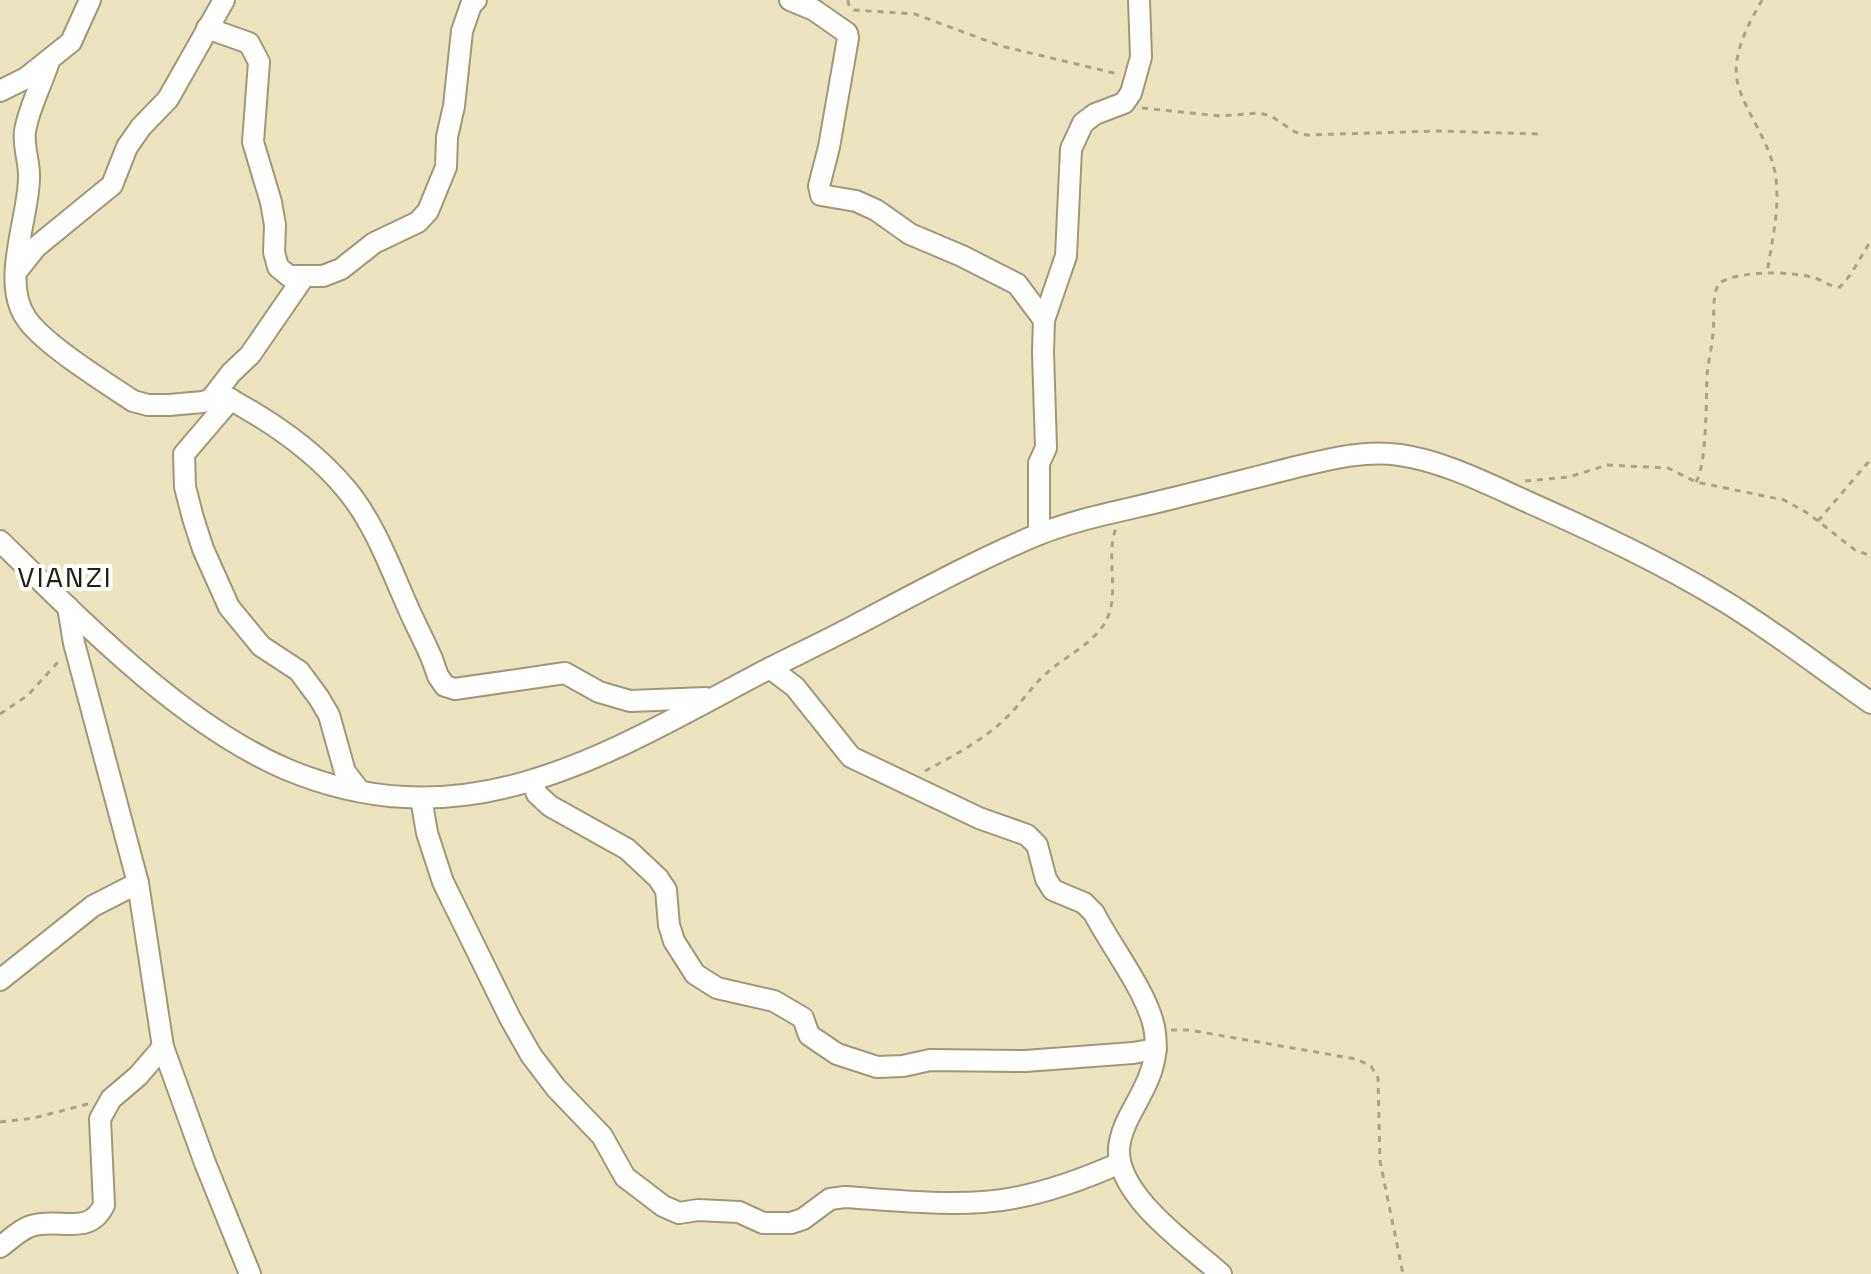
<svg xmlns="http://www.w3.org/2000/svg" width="1871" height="1274" font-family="'Space Grotesk',sans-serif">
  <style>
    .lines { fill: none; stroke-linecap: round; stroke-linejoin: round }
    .minor-casing { stroke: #a09875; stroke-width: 24 }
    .path { stroke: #aaa386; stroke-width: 3; stroke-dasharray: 6 6; stroke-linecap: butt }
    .minor { stroke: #fff; stroke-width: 20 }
    .labels { text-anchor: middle; stroke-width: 8; stroke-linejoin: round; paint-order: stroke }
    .quarter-label { font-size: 28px; letter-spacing: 2px; fill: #242113; stroke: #fff }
  </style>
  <rect width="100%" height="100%" fill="#ece4bf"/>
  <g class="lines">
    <g class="minor-casing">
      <g id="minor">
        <polyline points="790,0 814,10 847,33 848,38 829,147 819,186 821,195 856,201 876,210 910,234 962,256 1017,284 1044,320"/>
        <polyline points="207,28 249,43 259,62 253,142 271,202 275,225 274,252 278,267 289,276 323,276 341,269 374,243 418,222 428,211 446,167 447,137 454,106 462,31 471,5 476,0"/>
        <path d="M49,61C42,84 29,107 25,131C23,148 30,163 29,179C28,220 1,282 26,318C43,344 105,382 133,401L148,405H169L203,402L211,399L231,373L250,355L303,278"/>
        <polyline points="0,91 26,78 71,42 90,0"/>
        <polyline points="17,271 36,247 112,185 127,147 141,127 168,99 224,0"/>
        <path d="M218,393C265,417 312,448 346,489C373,521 389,564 406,603C414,622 424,640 432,659L438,676L445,686L455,689L565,673L599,692L630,701L706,698"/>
        <polyline points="231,399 184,454 185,487 193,518 203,549 229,607 261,646 299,671 319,698 329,715 345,772 359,790"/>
        <polyline points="1039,534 1039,463 1046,448 1043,352 1044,320 1066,256 1071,149 1083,123 1095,114 1124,103 1131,93 1141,57 1139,0"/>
        <path d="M0,541C82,621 180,723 286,769C462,843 599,759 751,678C785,660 820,644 854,626C913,595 971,563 1032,537C1077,518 1127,510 1174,498C1215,488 1256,477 1296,467C1331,459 1364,450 1400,455C1443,461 1488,484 1528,502C1595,532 1662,563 1724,601C1775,632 1822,669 1871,703"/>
        <polyline points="68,607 74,643 138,883 163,1047 205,1163 250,1274"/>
        <path d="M770,668L795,687L851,757L979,818L1027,835L1037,845L1046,879L1053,890L1084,903L1094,913C1111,947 1151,997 1155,1033C1159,1065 1145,1087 1131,1113C1125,1124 1120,1137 1119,1148C1116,1196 1189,1245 1221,1274"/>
        <polyline points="532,782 537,794 550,806 627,849 658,878 666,890 669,925 674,941 695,974 717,988 774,1001 803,1018 809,1035 837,1054 877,1067 903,1066 930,1060 1025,1061 1133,1053 1156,1049"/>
        <path d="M421,798L427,833L443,882L510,1018L531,1055L556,1088L602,1136L625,1177L663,1206L679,1213L698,1210L739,1212L763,1223H791L803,1219L830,1199L845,1197C890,1200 937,1205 983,1202C1030,1199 1077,1182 1120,1163"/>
        <polyline points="0,980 93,906 138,883"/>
        <path d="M0,1247C10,1240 19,1230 31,1226C59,1217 89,1237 104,1205L100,1119L111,1099L138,1076L163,1047"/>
      </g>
    </g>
    <g class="path">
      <polyline points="848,0 849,6 854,10 915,14 1001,46 1118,74"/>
      <path d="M1762,0C1748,25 1729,58 1739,88C1748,115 1767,139 1774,168C1782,201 1772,240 1767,273"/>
      <polyline points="1142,108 1220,116 1259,113 1271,116 1295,132 1307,135 1438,131 1538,134"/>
      <polyline points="1525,481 1569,477 1607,465 1668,468 1696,482 1784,500 1809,514 1855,550 1871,556"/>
      <path d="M1696,482C1707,464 1706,399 1707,376C1708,362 1712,347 1713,333C1715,317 1711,297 1719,283C1741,270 1790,271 1815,278C1824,281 1830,287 1840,287L1851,274L1871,240"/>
      <polyline points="1818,521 1871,459"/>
      <polyline points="0,714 28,695 59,661"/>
      <path d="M925,771C953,756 984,740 1007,717C1022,703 1032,685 1048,672C1066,656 1096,642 1107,619C1120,591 1105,557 1116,528"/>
      <polyline points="1171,1030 1189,1030 1356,1059 1371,1066 1378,1078 1380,1161 1403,1274"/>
      <polyline points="0,1122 34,1118 88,1104"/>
    </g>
    <use href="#minor" class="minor"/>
  </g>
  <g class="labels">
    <g class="quarter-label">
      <text x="65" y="587">VIANZI</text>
    </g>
  </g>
</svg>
